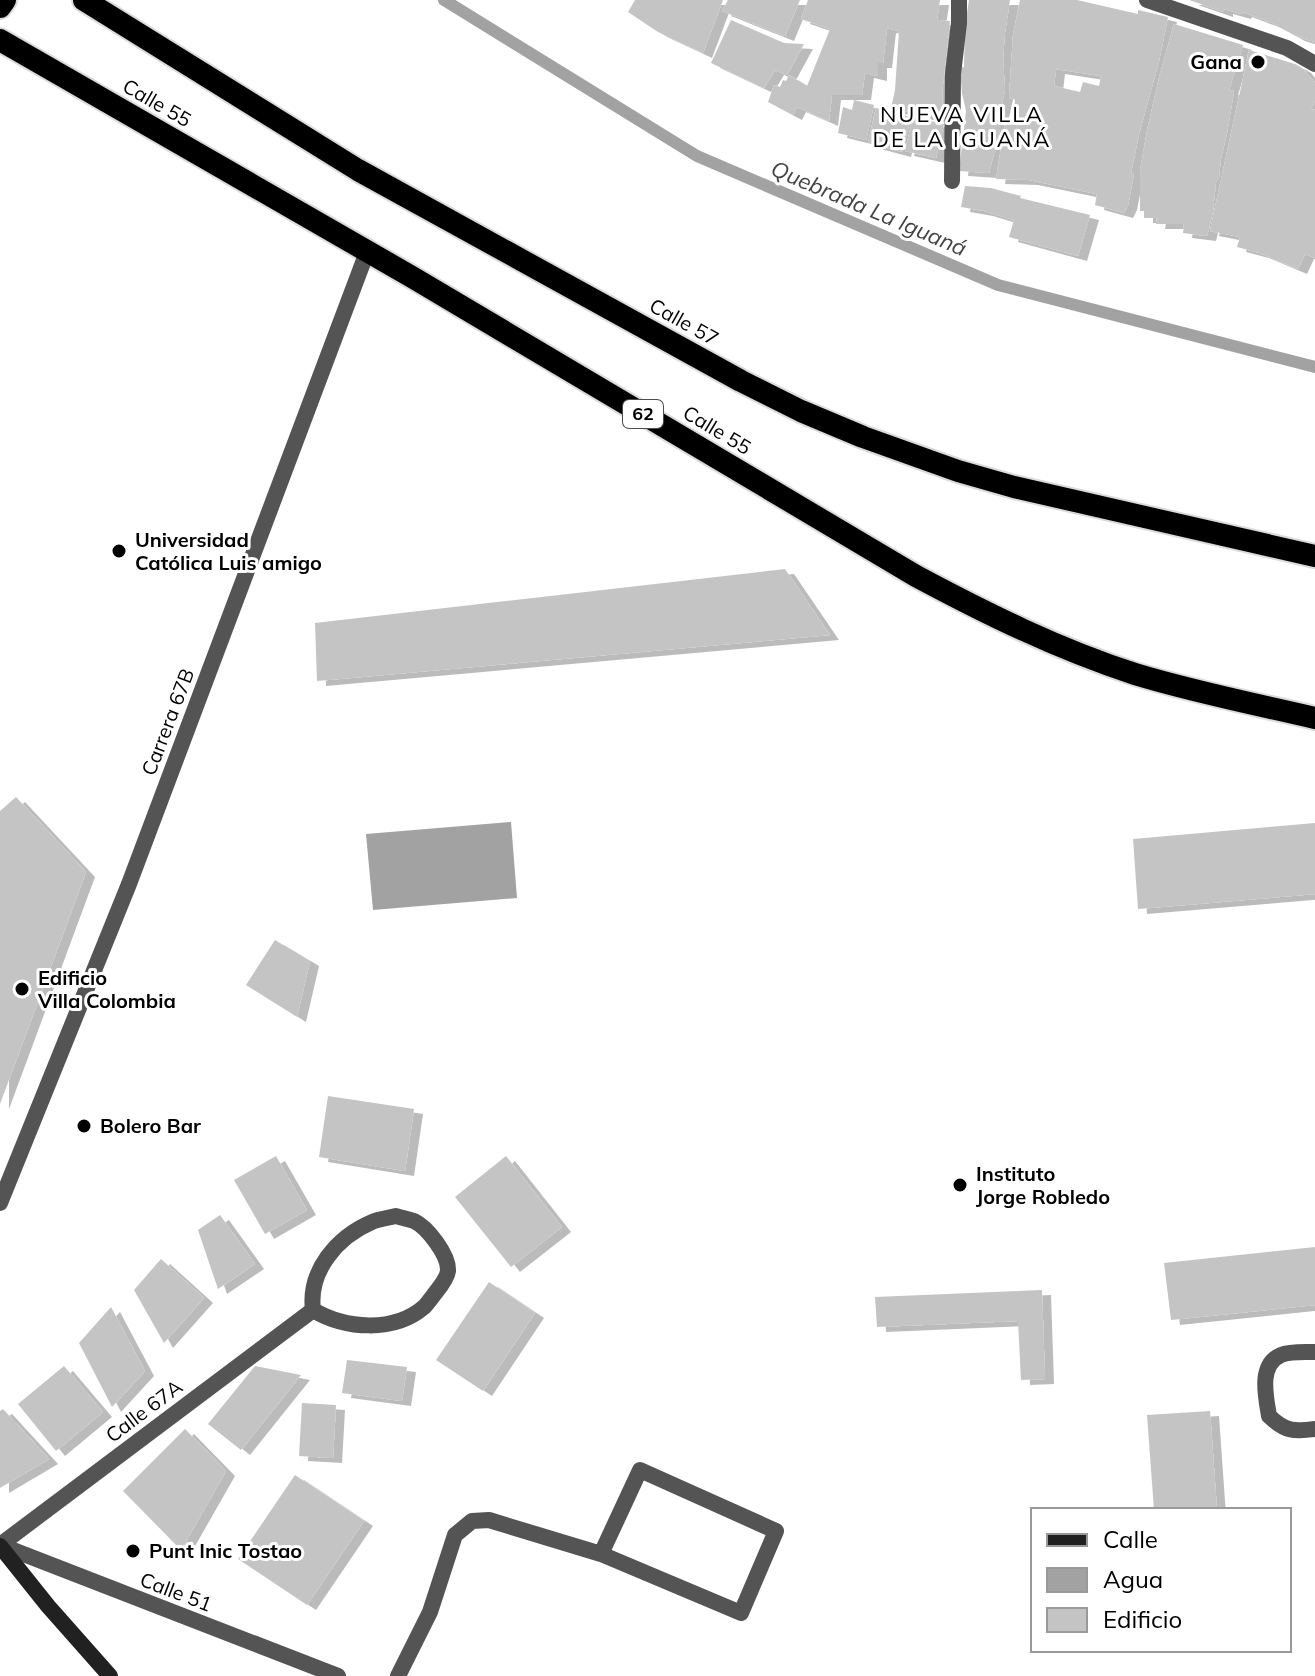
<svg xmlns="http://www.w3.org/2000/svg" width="1315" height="1676" font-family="Mulish,sans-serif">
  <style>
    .water { fill: #a2a2a2 }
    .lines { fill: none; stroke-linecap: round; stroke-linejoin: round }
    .stream { stroke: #a2a2a2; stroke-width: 12 }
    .building { fill: #c4c4c4; fill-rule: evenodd; filter: url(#shadow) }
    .trunk-casing { stroke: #dbdbdb; stroke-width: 26 }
    .service { stroke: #545454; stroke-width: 16 }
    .minor { stroke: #545454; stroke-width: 16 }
    .secondary { stroke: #212121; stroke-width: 16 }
    .trunk { stroke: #000; stroke-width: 22 }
    .poi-dot { fill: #000; stroke: #fff; stroke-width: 3 }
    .labels { text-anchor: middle; stroke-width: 6; stroke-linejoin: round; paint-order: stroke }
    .shield { fill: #fff; stroke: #4c4c4c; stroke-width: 2 }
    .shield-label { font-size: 18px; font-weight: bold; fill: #000 }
    .poi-label { font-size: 20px; font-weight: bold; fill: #000; stroke: #fff; text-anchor: start }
    .street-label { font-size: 20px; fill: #000; stroke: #fff }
    .neighbourhood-label { font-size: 22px; letter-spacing: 2px; fill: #000; stroke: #fff }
    .water-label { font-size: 22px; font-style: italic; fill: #434343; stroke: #fff }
  </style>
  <defs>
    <filter id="shadow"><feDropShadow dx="9" dy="5" stdDeviation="0" flood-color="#0004"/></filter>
  </defs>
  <rect width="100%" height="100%" fill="#fff"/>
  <polygon class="water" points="511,822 517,898 373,910 366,834"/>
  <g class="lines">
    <polyline class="stream" points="444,0 697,156 998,285 1315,367"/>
  </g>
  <g class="building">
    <polygon points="635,0 723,0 703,53 658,32 628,12"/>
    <polygon points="728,0 800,0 785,36 722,11"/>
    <polygon points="808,0 940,0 937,20 950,21 942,94 943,119 891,108 895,90 899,31 887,28 883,63 878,63 878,76 865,73 862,95 832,95 829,121 797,107 793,115 768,102 774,85 780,87 783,80 786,81 789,75 807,86 830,29 801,19"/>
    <polygon points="969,0 1010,0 1005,32 1003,59 1005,90 1000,113 1000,129 989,173 959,171 966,111 962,93 960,68 964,67 965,27"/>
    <path d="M1020,0H1077L1138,14V10L1168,17L1159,61L1139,134L1131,173L1134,174L1128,205L1124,213L1095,205L1097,194L1029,180L996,179L1005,123L1011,124L1015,101L1014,99L1009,98L1013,35ZM1056,69L1101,76L1099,86L1083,82L1080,92L1054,86Z"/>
    <polygon points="1189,0 1315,0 1315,42 1296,36 1272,23 1243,12 1242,14 1224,9 1224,12"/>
    <polygon points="731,20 784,43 804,44 787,75 775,70 764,88 711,63"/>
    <polygon points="1174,24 1243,45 1229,90 1234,91 1227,133 1221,158 1219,177 1216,182 1213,211 1207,236 1183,233 1184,224 1156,224 1157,218 1144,218 1144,211 1140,211 1140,171 1147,131 1159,78"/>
    <polygon points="1249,50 1295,64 1302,68 1315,83 1315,101 1310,109 1315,110 1315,258 1305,254 1298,269 1260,253 1237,247 1240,237 1210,231"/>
    <polygon points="854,100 874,105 866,140 838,133 843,107 852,110"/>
    <polygon points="876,108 911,117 902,152 868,143"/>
    <polygon points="913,117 944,124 936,158 905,151"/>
    <polygon points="965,186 991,188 1021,196 1020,198 1090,215 1078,256 1009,237 1014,220 984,211 961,207"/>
    <polygon points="785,569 830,635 317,681 315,623"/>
    <polygon points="16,797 86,872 0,1104 0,811"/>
    <polygon points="1315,823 1315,894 1138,909 1133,839"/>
    <polygon points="275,940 310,961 297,1017 246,985"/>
    <polygon points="328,1096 414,1109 405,1171 319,1157"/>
    <polygon points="276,1156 307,1210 265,1234 234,1180"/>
    <polygon points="506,1156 562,1227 511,1267 455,1197"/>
    <polygon points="220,1215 255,1264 218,1289 198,1230"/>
    <polygon points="1315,1247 1315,1305 1171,1320 1164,1263"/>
    <polygon points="161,1259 204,1298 164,1343 134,1290"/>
    <polygon points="489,1282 535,1313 483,1391 436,1360"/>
    <polygon points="1042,1290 1045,1379 1021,1380 1018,1321 877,1327 875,1297"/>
    <polygon points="111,1307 145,1371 112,1407 79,1343"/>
    <polygon points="347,1360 407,1367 402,1401 342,1393"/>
    <polygon points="64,1366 103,1412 56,1451 18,1404"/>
    <polygon points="255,1366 301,1375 241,1450 208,1424"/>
    <polygon points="302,1403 336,1405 333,1458 299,1456"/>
    <polygon points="3,1409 49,1459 0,1488 0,1411"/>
    <polygon points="1210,1411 1217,1510 1154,1510 1147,1415"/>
    <polygon points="185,1429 226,1471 181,1550 123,1491"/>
    <polygon points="295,1475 364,1521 307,1605 238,1559"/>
  </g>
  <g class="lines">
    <g class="trunk-casing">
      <g id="trunk">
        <polyline points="84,0 358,170 741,381 801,411 863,437 958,471 1014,487 1315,556"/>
        <polyline points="0,7 5,0"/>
        <path d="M0,40L412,277L916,576C987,614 1058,649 1135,674C1194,692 1255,704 1315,718"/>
      </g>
    </g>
    <g class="service">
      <polyline points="952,181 953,74 959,23 959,0"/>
      <path d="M1315,1352C1306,1352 1290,1351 1281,1355C1258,1365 1266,1397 1269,1416C1285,1431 1293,1432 1315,1429"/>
    </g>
    <g class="minor">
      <polyline points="1147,0 1287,48 1315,64"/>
      <polyline points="0,1203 129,884 367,252"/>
      <path d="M396,1216C402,1218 408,1219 414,1221C427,1227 449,1255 448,1271C447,1278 440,1287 436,1292C432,1297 428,1303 424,1307C394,1333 345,1329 313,1310C308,1271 337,1237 372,1222C379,1219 388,1218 396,1216Z"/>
      <polyline points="0,1545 313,1310"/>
      <polyline points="0,1545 338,1676"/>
      <polyline points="398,1676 430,1612 455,1535 472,1521 489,1520 601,1554 741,1613 776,1531 640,1470 601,1554"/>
    </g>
    <polyline class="secondary" points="0,1546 48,1606 110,1676"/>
    <use href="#trunk" class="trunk"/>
  </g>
  <g class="poi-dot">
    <circle cx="1258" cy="62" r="8"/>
    <circle cx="119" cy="551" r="8"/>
    <circle cx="22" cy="989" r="8"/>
    <circle cx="84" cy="1126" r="8"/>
    <circle cx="960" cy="1185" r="8"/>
    <circle cx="133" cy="1551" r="8"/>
  </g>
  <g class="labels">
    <rect class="shield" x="623" y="400" width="40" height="28" rx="6"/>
    <g class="shield-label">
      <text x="643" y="420">62</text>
    </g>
    <g class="poi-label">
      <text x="1242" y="69" text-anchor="end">Gana</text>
      <text x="135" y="547">Universidad<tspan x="135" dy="23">Católica Luis amigo</tspan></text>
      <text x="38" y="985">Edificio<tspan x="38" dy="23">Villa Colombia</tspan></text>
      <text x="100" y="1133">Bolero Bar</text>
      <text x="976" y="1181">Instituto<tspan x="976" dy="23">Jorge Robledo</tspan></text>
      <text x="149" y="1558">Punt Inic Tostao</text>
    </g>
    <g class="street-label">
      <text transform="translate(157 103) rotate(30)" y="7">Calle 55</text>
      <text transform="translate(684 322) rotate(29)" y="7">Calle 57</text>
      <text transform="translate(717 430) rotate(31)" y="7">Calle 55</text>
      <text transform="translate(168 722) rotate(-69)" y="7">Carrera 67B</text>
      <text transform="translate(144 1411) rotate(-37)" y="7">Calle 67A</text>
      <text transform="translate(176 1592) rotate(21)" y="7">Calle 51</text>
    </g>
    <g class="neighbourhood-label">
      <text x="962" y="122">NUEVA VILLA<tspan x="962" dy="25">DE LA IGUANÁ</tspan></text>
    </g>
    <g class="water-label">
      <text transform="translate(869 208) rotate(23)" y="8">Quebrada La Iguaná</text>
    </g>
  </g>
  <rect x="1031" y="1508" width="260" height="144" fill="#ffffff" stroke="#999999" stroke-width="2"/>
  <rect x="1047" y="1534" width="40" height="12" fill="#212121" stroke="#999999" stroke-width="2"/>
  <text x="1103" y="1548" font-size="24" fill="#000000">Calle</text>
  <rect x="1047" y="1568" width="40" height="24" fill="#a2a2a2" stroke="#999999" stroke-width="2"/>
  <text x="1103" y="1588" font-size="24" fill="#000000">Agua</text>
  <rect x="1047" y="1608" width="40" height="24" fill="#c4c4c4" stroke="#999999" stroke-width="2"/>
  <text x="1103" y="1628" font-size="24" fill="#000000">Edificio</text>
</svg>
